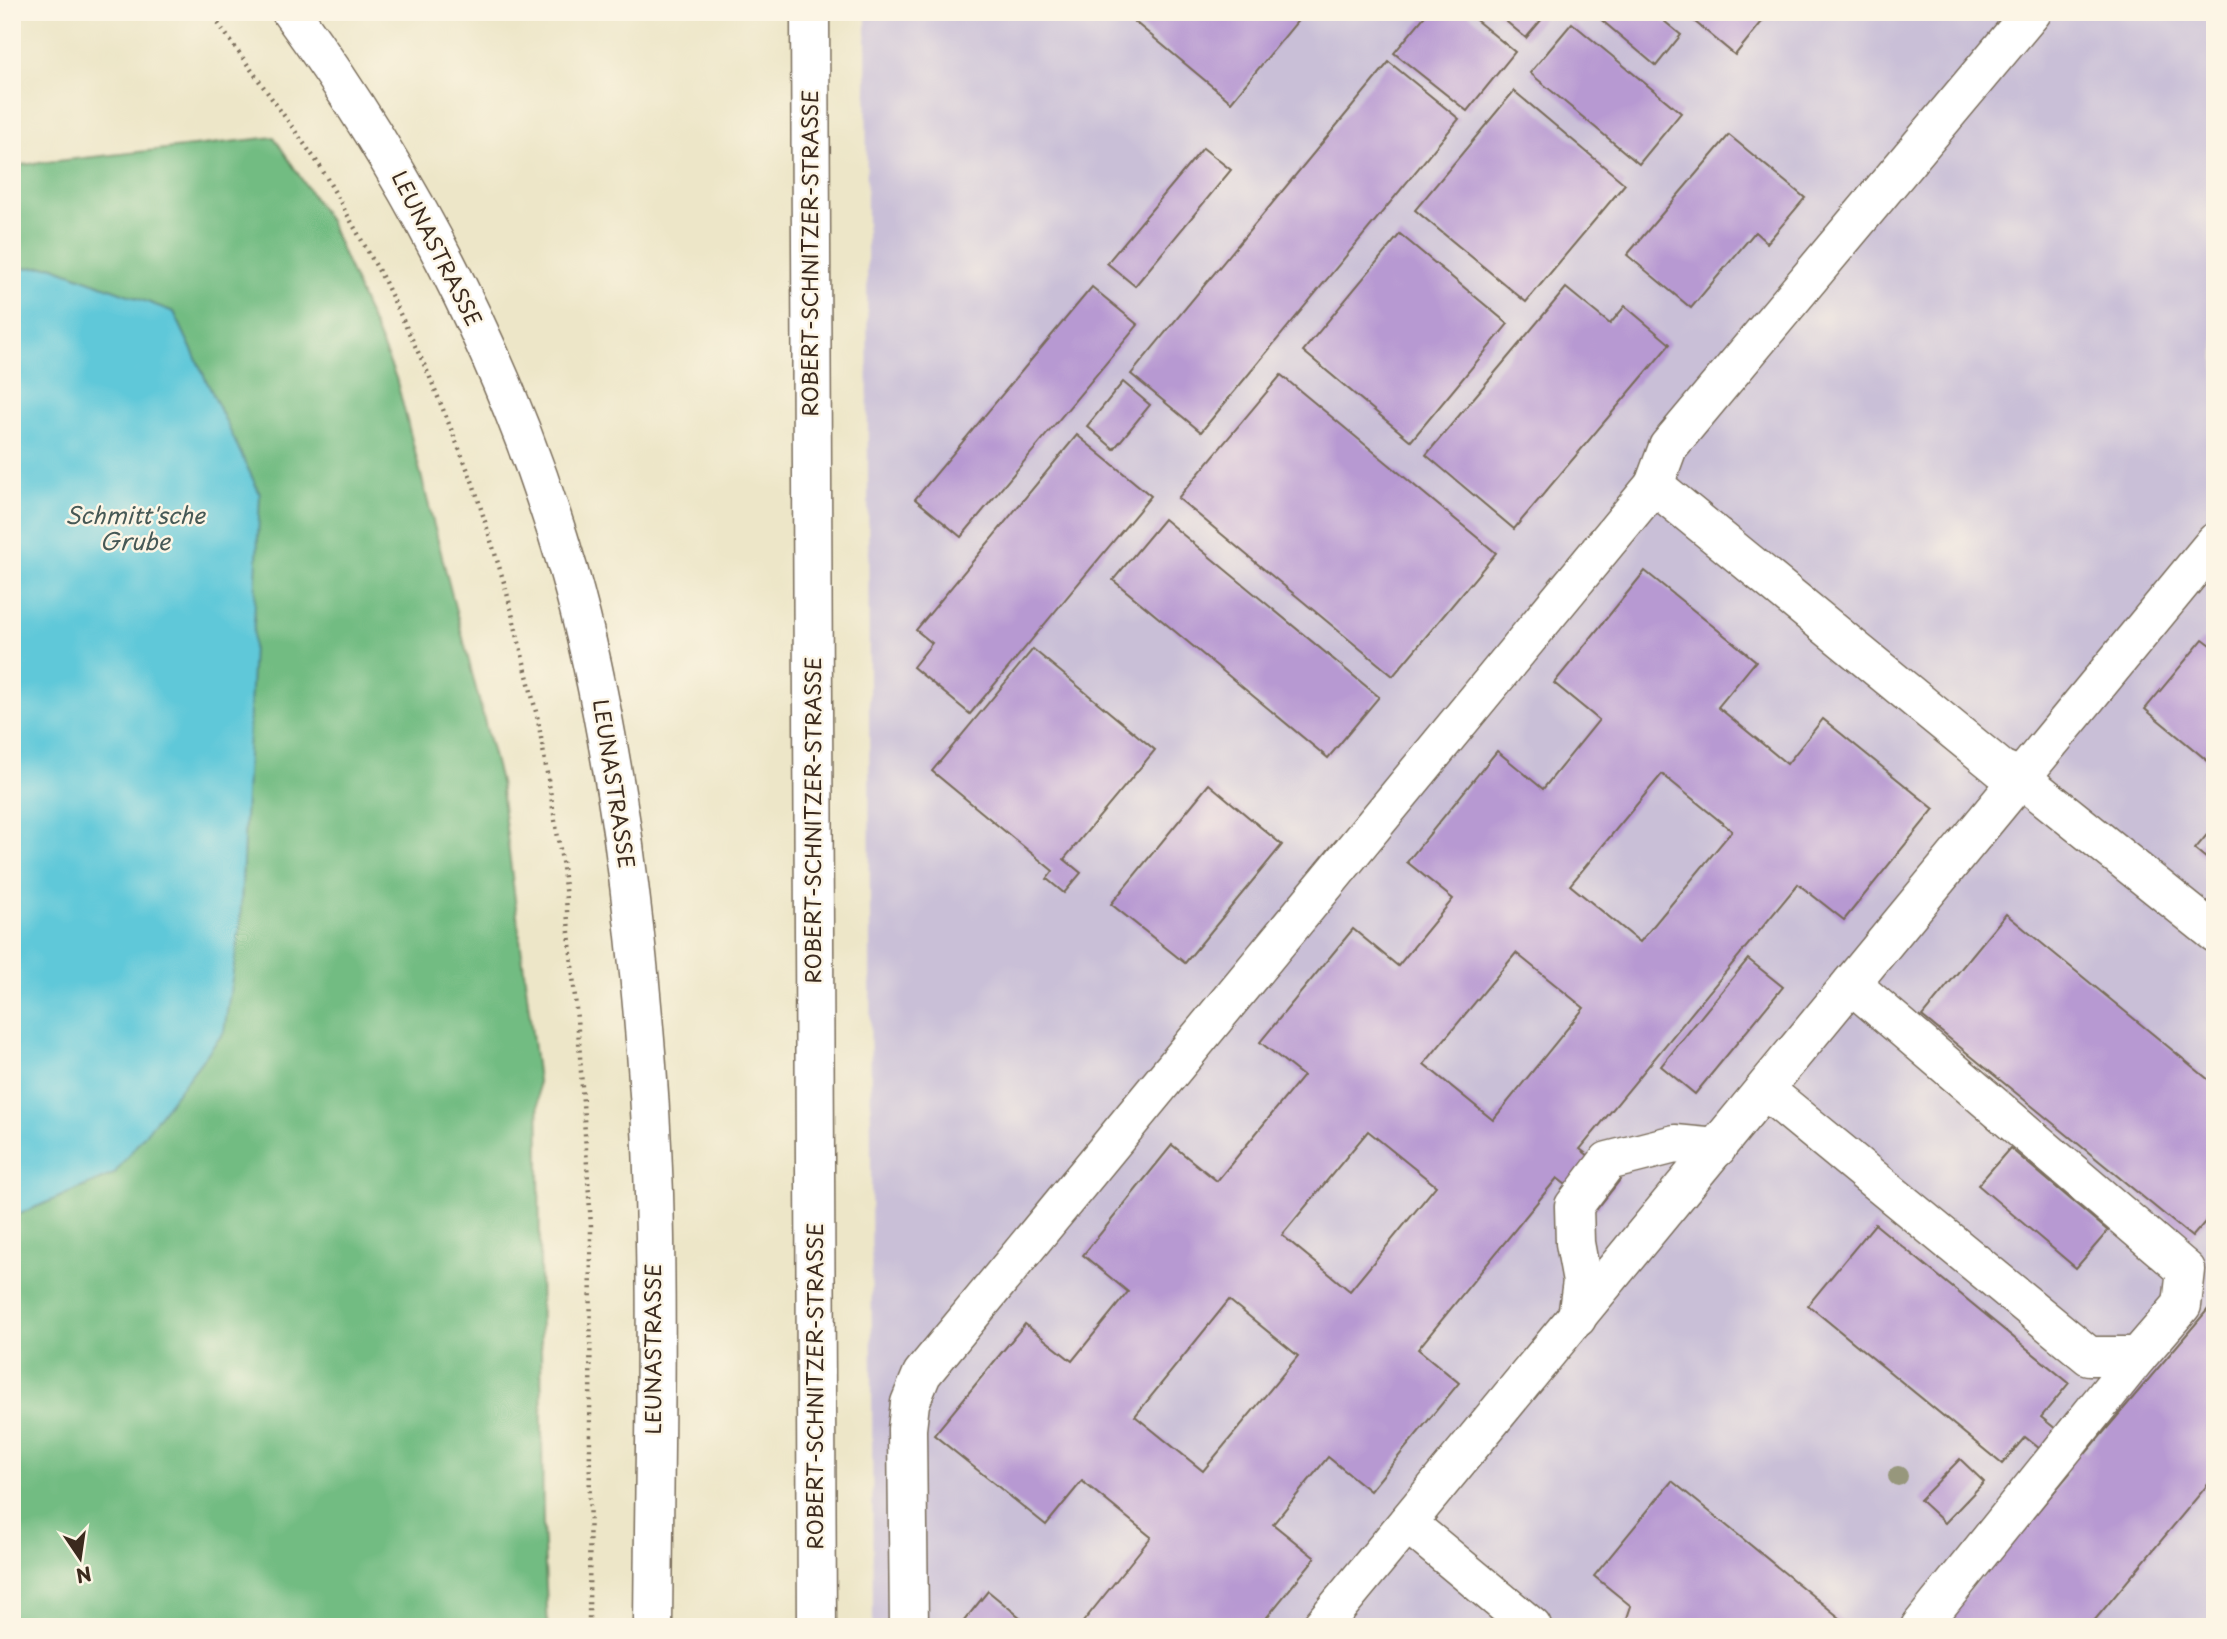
<svg xmlns="http://www.w3.org/2000/svg" width="2227" height="1639" font-family="'Playpen Sans',sans-serif">
  <style>
    .industrial { fill: #c9bfd7 }
    .forest { fill: #72bc82; stroke: #567350; stroke-width: 2 }
    .water { fill: #5ec8d9; stroke: #4c797c; stroke-width: 2 }
    .building { fill: #b799d2; fill-rule: evenodd }
    .lines { fill: none; stroke-linecap: round; stroke-linejoin: round }
    .minor-casing { stroke: #796c5a; stroke-width: 41 }
    .major-casing { stroke: #796c5a; stroke-width: 41 }
    .path { stroke: #796c5a; stroke-width: 4.5; stroke-dasharray: 2 5; stroke-linecap: butt }
    .minor { stroke: #fff; stroke-width: 38 }
    .major { stroke: #fff; stroke-width: 38 }
    .tree { fill: #97977c }
    .labels { text-anchor: middle; stroke-width: 5; stroke-linejoin: round; paint-order: stroke }
    .street-label { font-size: 21px; fill: #3b2a1e; stroke: #fcf5e5 }
    .water-label { font-size: 23px; font-style: italic; fill: #465956; stroke: #fcf5e5 }
  </style>
  <rect width="100%" height="100%" fill="#fcf5e5"/>
  <filter id="ink" filterUnits="userSpaceOnUse"><feTurbulence type="fractalNoise" baseFrequency=".0143" numOctaves="2"/><feDisplacementMap in="SourceGraphic" scale="14" xChannelSelector="R" yChannelSelector="G"/><feConvolveMatrix kernelMatrix="1 2 1 2 8 2 1 2 1" color-interpolation-filters="sRGB"/></filter>
  <filter id="wash" filterUnits="userSpaceOnUse"><feTurbulence type="fractalNoise" baseFrequency=".00686" numOctaves="4" result="noise"/><feDisplacementMap in="SourceGraphic" scale="28" xChannelSelector="R" yChannelSelector="G"/><feGaussianBlur stdDeviation="1.57" result="paint"/><feColorMatrix in="noise" values="0 0 0 0 0 0 0 0 0 0 0 0 0 0 0 0 0 1.4 0 .05"/><feComposite in="paint" operator="in"/></filter>
  <g filter="url(#wash)">
    <rect width="100%" height="100%" fill="#ede6c8"/>
    <polygon class="industrial" points="866,12 2215,12 2215,1627 873,1627"/>
    <polygon class="forest" points="274,137 329,221 396,378 500,782 538,1080 543,1526 548,1627 12,1627 12,1225 17,1215 114,1174 240,927 259,494 174,312 51,266 12,269 12,166"/>
    <polygon class="water" points="51,266 174,312 260,494 240,927 224,1032 114,1174 17,1215 12,1225 12,269"/>
    <g id="blocks">
      <g class="building">
        <polygon points="1123,12 1305,12 1231,102"/>
        <polygon points="1428,12 1466,12 1515,52 1467,111 1394,53"/>
        <polygon points="1495,12 1548,12 1526,38"/>
        <polygon points="1592,12 1653,12 1681,35 1656,66"/>
        <polygon points="1683,12 1770,12 1735,55"/>
        <polygon points="1572,23 1681,113 1639,164 1530,73"/>
        <polygon points="1389,62 1459,119 1201,432 1131,374"/>
        <polygon points="1514,91 1625,184 1526,302 1415,210"/>
        <polygon points="1729,135 1805,198 1767,243 1755,232 1691,308 1627,255"/>
        <polygon points="1203,148 1231,170 1135,286 1107,263"/>
        <polygon points="1400,234 1508,324 1411,441 1303,351"/>
        <polygon points="1092,287 1138,325 961,537 915,499"/>
        <polygon points="1566,288 1610,324 1625,306 1670,344 1514,529 1426,455"/>
        <polygon points="1281,375 1496,553 1393,676 1178,498"/>
        <polygon points="1123,382 1150,405 1114,449 1087,426"/>
        <polygon points="1077,435 1151,496 970,714 913,667 932,643 916,630"/>
        <polygon points="1164,519 1379,697 1328,758 1113,580"/>
        <path d="M1645,571L1756,661L1718,707L1787,764L1823,719L1934,809L1844,920L1798,884L1580,1149L1620,1180L1597,1209L1557,1178L1418,1349L1459,1383L1370,1491L1328,1457L1273,1524L1315,1558L1259,1627H1079L1151,1537L1082,1481L1046,1525L934,1435L1025,1324L1072,1361L1128,1292L1083,1255L1172,1145L1217,1181L1303,1076L1260,1042L1353,929L1398,966L1453,899L1407,862L1497,751L1543,789L1599,720L1554,683ZM1662,774L1732,831L1640,942L1570,885ZM1516,953L1584,1008L1493,1120L1424,1064ZM1368,1131L1436,1186L1350,1291L1282,1235ZM1229,1300L1298,1356L1203,1471L1135,1416Z"/>
        <polygon points="2203,639 2215,648 2215,767 2145,709"/>
        <polygon points="1033,649 1155,750 1064,859 1081,873 1064,893 1047,879 1053,871 932,771"/>
        <polygon points="1209,784 1282,845 1185,963 1111,904"/>
        <polygon points="2215,825 2215,859 2212,863 2195,849"/>
        <polygon points="2006,914 2215,1085 2215,1218 2211,1215 2192,1237 1922,1016"/>
        <polygon points="1748,959 1783,987 1695,1094 1661,1066"/>
        <polygon points="2010,1148 2108,1231 2076,1268 1978,1185"/>
        <polygon points="1875,1224 2069,1383 2041,1417 2086,1453 2215,1301 2215,1476 2089,1627 1941,1627 2070,1473 2025,1437 2002,1464 1808,1305"/>
        <polygon points="1960,1459 1984,1482 1945,1523 1920,1500"/>
        <polygon points="1672,1481 1851,1627 1624,1627 1631,1606 1594,1576"/>
        <polygon points="988,1591 1032,1627 959,1627"/>
      </g>
    </g>
  </g>
  <g filter="url(#ink)">
    <use href="#blocks" fill-opacity="0" stroke="#796c5a" stroke-width="2"/>
    <g class="lines">
      <g class="minor-casing">
        <g id="minor">
          <polyline points="810,12 817,1627"/>
          <polyline points="1654,485 1668,447 2032,12"/>
          <polyline points="1765,1090 2089,1356 2138,1356 2182,1305 2186,1270 1851,984"/>
          <polyline points="1577,1318 1582,1281 1575,1243 1574,1206 1608,1161 1675,1144 1717,1148"/>
          <polyline points="1407,1523 1532,1627"/>
          <polyline points="909,1627 907,1429 910,1403 922,1374 1654,485 2001,769 2020,777 2215,933"/>
          <polyline points="1321,1627 2215,542"/>
          <polyline points="1920,1627 2138,1356"/>
        </g>
      </g>
      <g class="major-casing">
        <path id="major" d="M291,12C415,182 510,370 569,572C594,659 610,749 623,838C639,956 650,1075 654,1194C658,1338 654,1482 653,1627"/>
      </g>
      <polyline class="path" points="210,12 320,166 384,280 429,375 473,483 506,589 538,720 563,867 579,1041 591,1226 589,1627"/>
      <use href="#minor" class="minor"/>
      <use href="#major" class="major"/>
    </g>
    <circle class="tree" cx="1898" cy="1476" r="10"/>
  </g>
  <g class="labels">
    <g class="street-label">
      <text transform="translate(436 249) rotate(63)" y="7">LEUNASTRASSE</text>
      <text transform="translate(811 253) rotate(-90)" y="7">ROBERT-SCHNITZER-STRASSE</text>
      <text transform="translate(613 784) rotate(81)" y="7">LEUNASTRASSE</text>
      <text transform="translate(814 820) rotate(-90)" y="7">ROBERT-SCHNITZER-STRASSE</text>
      <text transform="translate(654 1349) rotate(-90)" y="7">LEUNASTRASSE</text>
      <text transform="translate(816 1386) rotate(-90)" y="7">ROBERT-SCHNITZER-STRASSE</text>
    </g>
    <g class="water-label">
      <text x="135" y="524">Schmitt'sche<tspan x="135" dy="26">Grube</tspan></text>
    </g>
  </g>
  <rect width="2227" height="1639" fill="none" stroke="#fcf5e5" stroke-width="42"/>
  <g transform="translate(80 1558) rotate(167)" stroke="#fcf5e5" stroke-width="5" paint-order="stroke">
  <path d="M0-5L12 26L0 18L-12 26Z" fill="#3b2a1e"/>
  <text y="-10" font-size="19" font-weight="bold" text-anchor="middle" fill="#3b2a1e">N</text>
  </g>
</svg>
